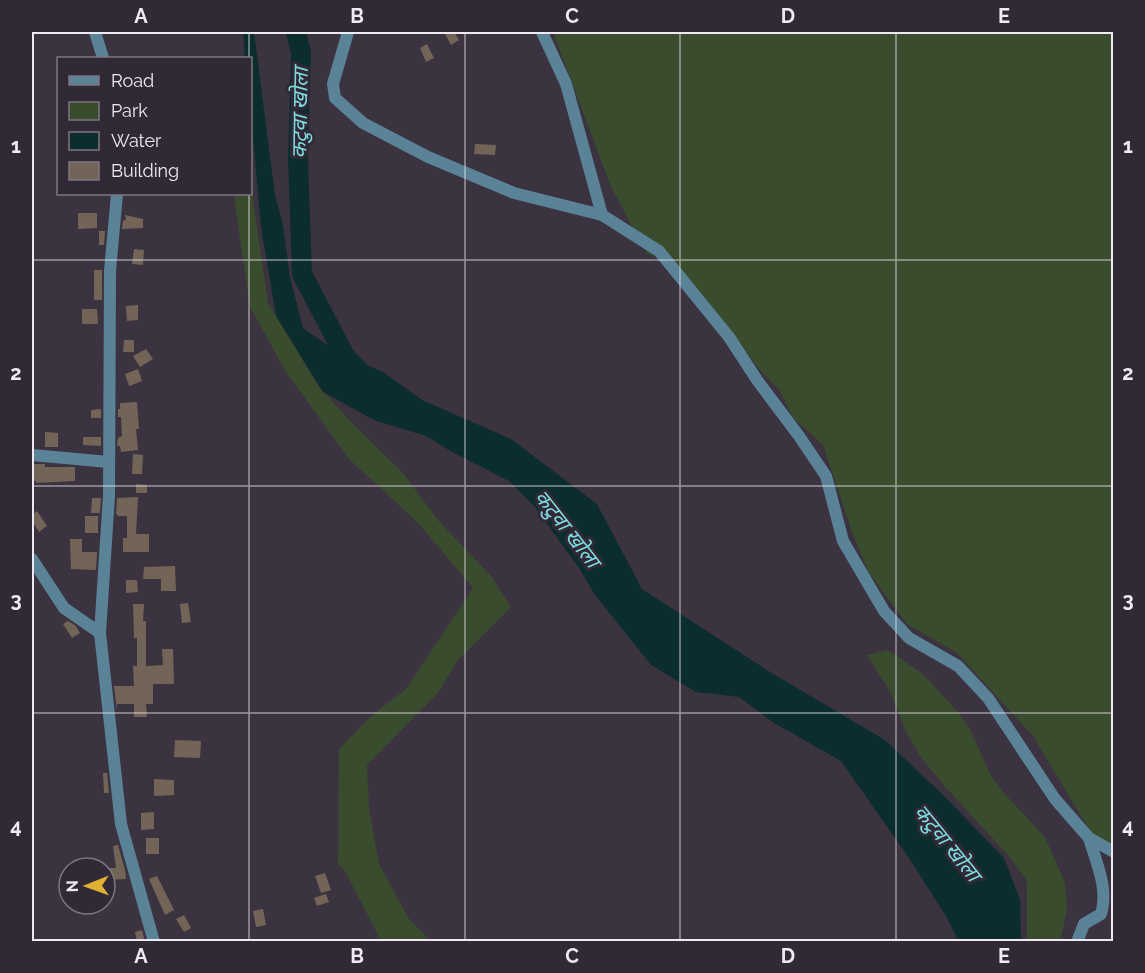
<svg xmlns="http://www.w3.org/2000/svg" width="1145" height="973" font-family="Raleway,'Noto Sans Devanagari',sans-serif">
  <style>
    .green { fill: #394c2e }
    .water { fill: #0c2d2e }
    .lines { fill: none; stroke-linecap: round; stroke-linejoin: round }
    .river { stroke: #0c2d2e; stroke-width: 20 }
    .building { fill: #736458 }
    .minor { stroke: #5a8398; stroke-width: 12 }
    .grid { fill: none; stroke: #efe9f2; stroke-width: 1.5; stroke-opacity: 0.55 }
    .labels { text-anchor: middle; stroke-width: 6; stroke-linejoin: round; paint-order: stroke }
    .water-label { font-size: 21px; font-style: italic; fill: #7bdde0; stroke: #322936 }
    .neatline { fill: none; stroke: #efe9f2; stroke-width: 2 }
    .grid-label { font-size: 20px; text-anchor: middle; font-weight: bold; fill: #efe9f2 }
  </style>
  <rect width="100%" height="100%" fill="#3c3340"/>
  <g class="green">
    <polygon points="553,32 1113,32 1113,846 1098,844 1033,736 957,653 907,624 869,573 852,532 823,445 793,418 780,391 758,368 714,310 673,263 647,254 611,187"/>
    <polygon points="251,186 268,303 319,387 355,426 403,473 438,520 491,576 511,607 458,660 438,693 367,765 369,809 379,864 409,919 431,941 381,941 345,871 338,864 339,749 371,716 406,689 473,588 419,524 349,459 286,372 250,307 235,204 235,194 250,194"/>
    <polygon points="888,650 923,674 957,711 969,727 990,774 1003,792 1045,837 1065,883 1067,911 1060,941 1027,941 1027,881 1007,854 947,789 920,756 905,730 891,693 867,655"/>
  </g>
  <polygon class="water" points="243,32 254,32 275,195 283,225 290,277 303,328 340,354 383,372 422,400 511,439 597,504 642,589 770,672 885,740 945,797 1004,858 1020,899 1021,941 958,941 947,918 909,858 841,761 774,723 739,697 696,692 651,665 595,595 581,571 535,507 509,481 452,452 426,436 376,421 323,392 276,316 261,227 251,115 250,58 245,58"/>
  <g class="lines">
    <polyline class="river" points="296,32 301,53 298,159 302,274 345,356 362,374"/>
  </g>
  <g class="building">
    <polygon points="444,32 454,32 459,40 451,45"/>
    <polygon points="427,44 434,58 426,62 420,48"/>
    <polygon points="475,144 496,145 495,155 474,154"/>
    <polygon points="78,213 97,213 97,228 78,229"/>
    <polygon points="125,215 143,219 143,228 122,229 123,221 126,220"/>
    <polygon points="99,231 105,231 104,245 99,245"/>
    <polygon points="134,249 144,250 143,265 132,264"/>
    <rect x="94" y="270" width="8" height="30"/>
    <polygon points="138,305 138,320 127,321 126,306"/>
    <polygon points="82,309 97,309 98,324 82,324"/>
    <polygon points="124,340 134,340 134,352 123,352"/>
    <polygon points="146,349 153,359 140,367 133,356"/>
    <polygon points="138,369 142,381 129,386 125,374"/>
    <polygon points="137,402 139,429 136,429 138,450 121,452 120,446 117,446 118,438 122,436 121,417 118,417 118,409 120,409 120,403"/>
    <polygon points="101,409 101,418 91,418 91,410"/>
    <polygon points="45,432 58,433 58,447 45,447"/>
    <polygon points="83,437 101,437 101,446 83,445"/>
    <polygon points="133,454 143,455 142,474 132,474"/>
    <polygon points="32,464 45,464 45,467 75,467 75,481 36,483 36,481 32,481"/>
    <polygon points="136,484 147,485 147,493 136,493"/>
    <polygon points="138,497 136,534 149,534 149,552 123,552 123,538 127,538 127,516 118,516 116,514 117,498"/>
    <polygon points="92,498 101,498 100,513 91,513"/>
    <polygon points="37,511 47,526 39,532 32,521 32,515"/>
    <rect x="85" y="516" width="13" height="17"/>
    <polygon points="70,539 82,539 82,552 97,552 96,570 71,569"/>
    <polygon points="175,566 176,591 161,591 161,579 143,579 144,567"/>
    <polygon points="126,580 137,580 138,592 126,593"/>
    <polygon points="188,603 191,622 182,623 180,604"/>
    <polygon points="133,604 144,604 143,621 146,621 146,666 163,665 162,649 173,649 174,684 153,684 153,704 146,704 147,717 134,717 134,704 117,704 117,711 114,686 134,686 133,666 137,666 137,638 134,638"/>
    <polygon points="68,621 76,626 80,633 72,638 63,624"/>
    <polygon points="175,740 201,741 200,758 174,757"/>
    <polygon points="103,773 107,773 109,793 104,793"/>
    <polygon points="154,779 174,780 174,795 154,796"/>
    <polygon points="154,812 154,829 141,830 141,813"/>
    <rect x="146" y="838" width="13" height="16"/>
    <polygon points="118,845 125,870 126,879 108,880 107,868 116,868 113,846"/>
    <polygon points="325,873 331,890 321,893 315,876"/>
    <polygon points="157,876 174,910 165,915 149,879"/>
    <polygon points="326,894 329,902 317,906 314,898"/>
    <polygon points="263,909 266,925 256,927 253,911"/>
    <polygon points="184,915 191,928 184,932 176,919"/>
    <polygon points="142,930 145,942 137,942 135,932"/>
  </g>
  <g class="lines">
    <g class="minor">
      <polyline points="95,32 103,58"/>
      <polyline points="348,32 333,84 335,98 363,123 428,157 514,193 602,215"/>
      <polyline points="542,32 566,84 602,215 659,251 729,337 757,380 799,436 826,476 843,541 884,611 909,638 958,666 988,698 1055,799 1089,838 1114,852"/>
      <polyline points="117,194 110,271 109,496 100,633 121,824 154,942"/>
      <polyline points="32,455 109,462"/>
      <polyline points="32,559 64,608 100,633"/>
      <path d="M1077,942L1084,924L1101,914C1109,889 1096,862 1089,838"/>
    </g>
  </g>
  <path class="grid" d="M249,32V58M465,32V942M680,32V942M896,32V942M249,194V942M32,260H1114M32,486H1114M32,713H1114"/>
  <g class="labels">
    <g class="water-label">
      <text transform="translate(300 113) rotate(-89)" y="7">कटुवा खोला</text>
      <text transform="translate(567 529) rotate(52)" y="7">कटुवा खोला</text>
      <text transform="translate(947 843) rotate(51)" y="7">कटुवा खोला</text>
    </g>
  </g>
  <rect width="1145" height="973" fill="none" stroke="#322936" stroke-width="66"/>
  <rect x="57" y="57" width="195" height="138" fill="#322936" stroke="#7e7681" stroke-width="1.5"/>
  <rect x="69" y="76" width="30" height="9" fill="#5a8398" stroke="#7e7681" stroke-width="1.5"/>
  <text x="111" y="87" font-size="18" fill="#efe9f2">Road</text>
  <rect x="69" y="102" width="30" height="18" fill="#394c2e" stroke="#7e7681" stroke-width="1.5"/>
  <text x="111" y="117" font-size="18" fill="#efe9f2">Park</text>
  <rect x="69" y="132" width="30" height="18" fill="#0c2d2e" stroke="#7e7681" stroke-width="1.5"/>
  <text x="111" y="147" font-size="18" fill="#efe9f2">Water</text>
  <rect x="69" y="162" width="30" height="18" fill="#736458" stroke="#7e7681" stroke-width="1.5"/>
  <text x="111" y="177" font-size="18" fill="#efe9f2">Building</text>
  <g transform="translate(87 886) rotate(269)"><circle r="28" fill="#322936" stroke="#7e7681" stroke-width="1.5"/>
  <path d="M0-4.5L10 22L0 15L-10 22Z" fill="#dfb034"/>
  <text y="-9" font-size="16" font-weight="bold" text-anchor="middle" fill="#efe9f2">N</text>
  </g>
  <rect x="33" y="33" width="1079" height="907" class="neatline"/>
  <g class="grid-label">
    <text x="141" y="23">A</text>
    <text x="357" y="23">B</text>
    <text x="572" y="23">C</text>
    <text x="788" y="23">D</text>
    <text x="1004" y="23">E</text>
    <text x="16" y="153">1</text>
    <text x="1128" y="153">1</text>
    <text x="16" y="380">2</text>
    <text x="1128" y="380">2</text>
    <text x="16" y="607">3</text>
    <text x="1128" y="607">3</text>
    <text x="16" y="833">4</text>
    <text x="1128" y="833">4</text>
    <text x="141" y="963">A</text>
    <text x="357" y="963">B</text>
    <text x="572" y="963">C</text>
    <text x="788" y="963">D</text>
    <text x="1004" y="963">E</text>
  </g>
</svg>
